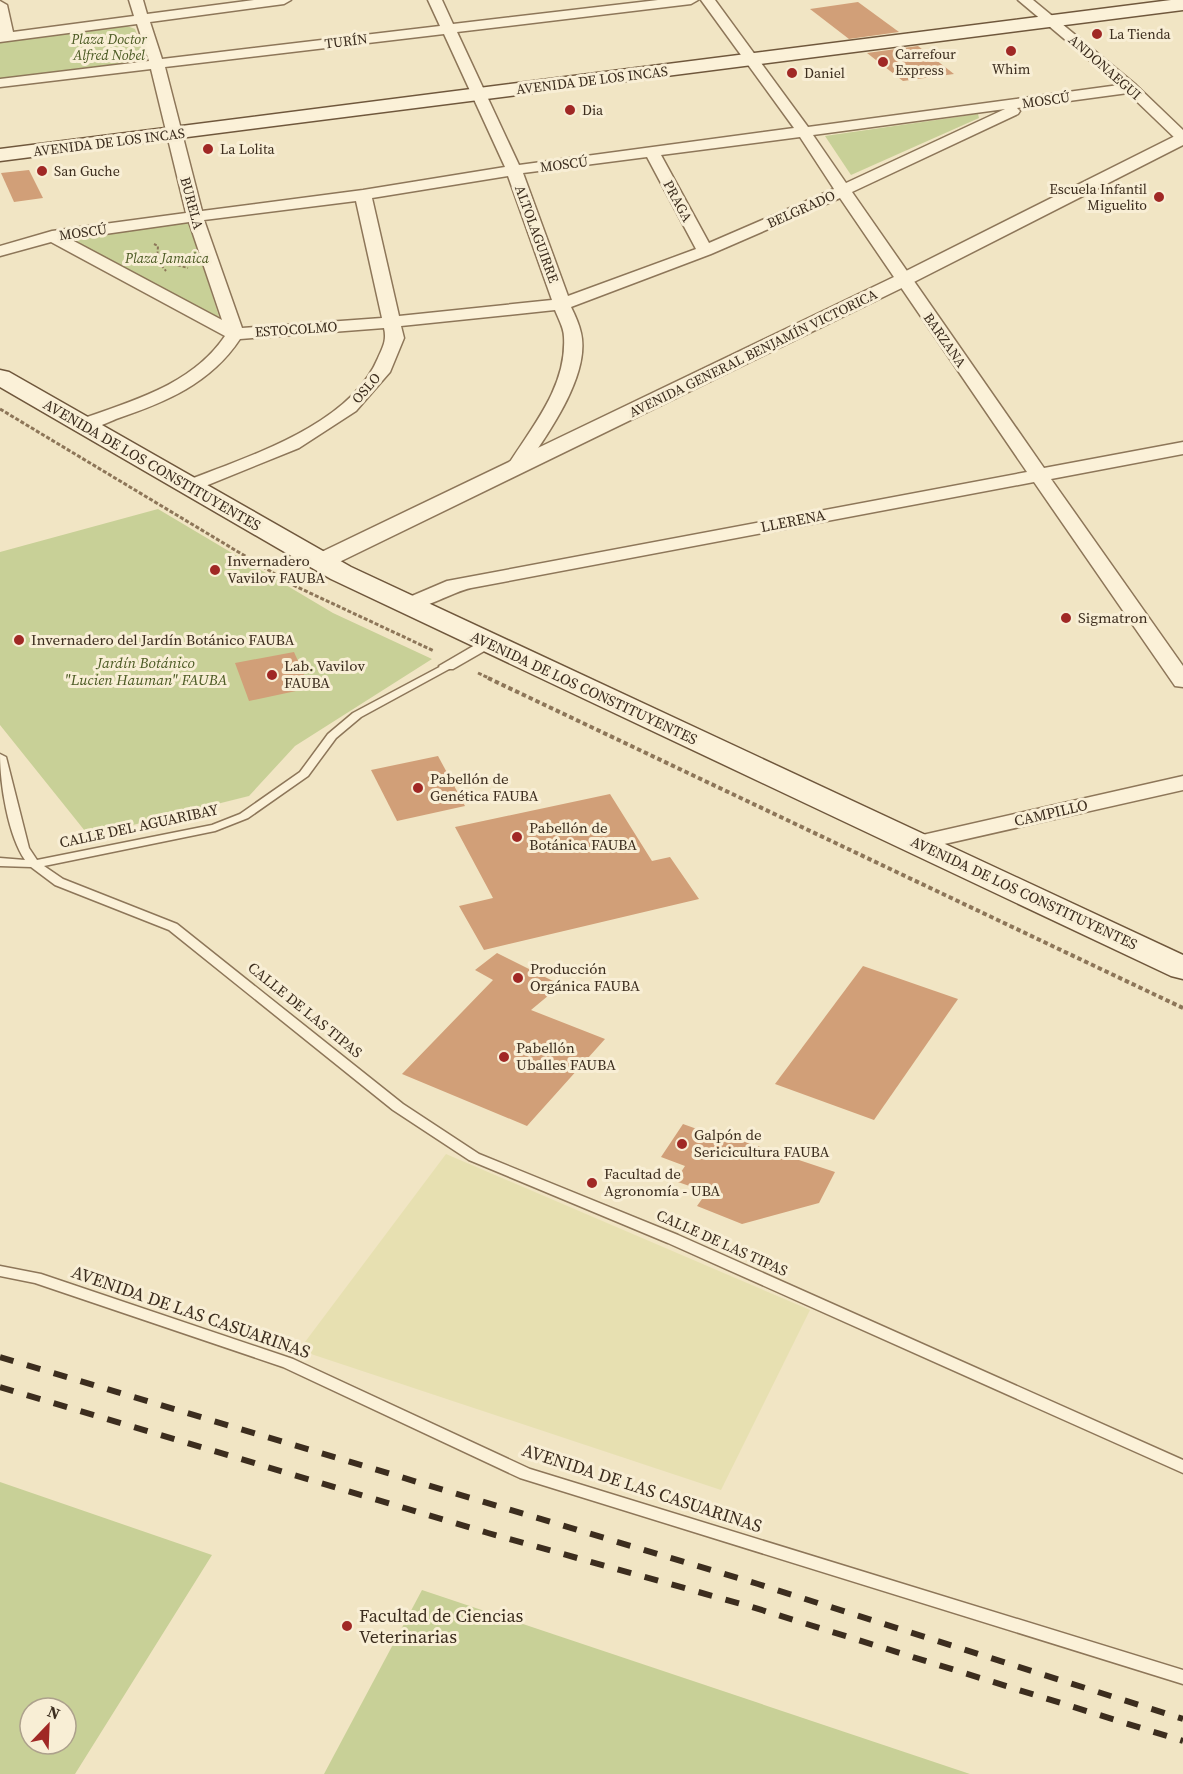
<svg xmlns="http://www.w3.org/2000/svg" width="1183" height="1774" font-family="'Source Serif 4',serif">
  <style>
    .farmland { fill: #e7e0b1 }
    .green { fill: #c8d097; fill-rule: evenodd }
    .building { fill: #d19f78 }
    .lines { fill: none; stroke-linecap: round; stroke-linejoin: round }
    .service-casing { stroke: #8d7659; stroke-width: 3 }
    .pedestrian-casing { stroke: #8d7659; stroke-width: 3 }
    .minor-casing { stroke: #8d7659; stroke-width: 3 }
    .tertiary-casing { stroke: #8d7659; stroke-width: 3 }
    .secondary-casing { stroke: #6f573c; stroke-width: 3 }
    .path-far2 { stroke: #8d7659; stroke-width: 2; stroke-dasharray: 3 2; stroke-linecap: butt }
    .path-far1 { stroke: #8d7659; stroke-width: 3; stroke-dasharray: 4 2; stroke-linecap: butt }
    .path { stroke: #8d7659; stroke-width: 4; stroke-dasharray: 4.5 3; stroke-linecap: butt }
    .service { fill: #fbf1d8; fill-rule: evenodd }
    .pedestrian { fill: #fbf1d8; fill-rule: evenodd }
    .minor { fill: #fbf1d8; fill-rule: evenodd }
    .tertiary { fill: #fbf1d8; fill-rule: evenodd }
    .secondary { fill: #fbf1d8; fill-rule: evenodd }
    .rail { stroke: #3c2d1e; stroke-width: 6; stroke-dasharray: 14 14; stroke-linecap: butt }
    .poi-dot { fill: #a02825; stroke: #f8eed5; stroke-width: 2 }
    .labels { text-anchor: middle; stroke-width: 6; stroke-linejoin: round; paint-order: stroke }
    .far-poi-label { font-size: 14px; fill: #3c2d1e; stroke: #f8eed5; text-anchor: start }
    .far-park-label { font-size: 14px; font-style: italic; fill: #4b5a23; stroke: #f8eed5 }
    .far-street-label { font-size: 14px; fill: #3c2d1e; stroke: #f8eed5 }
    .street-label { font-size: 15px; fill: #3c2d1e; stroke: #f8eed5 }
    .poi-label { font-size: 15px; fill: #3c2d1e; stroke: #f8eed5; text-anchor: start }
    .park-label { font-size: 15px; font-style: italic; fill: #4b5a23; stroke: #f8eed5 }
    .near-street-label { font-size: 18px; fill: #3c2d1e; stroke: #f8eed5 }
    .near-poi-label { font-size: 18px; fill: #3c2d1e; stroke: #f8eed5; text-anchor: start }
  </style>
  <rect width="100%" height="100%" fill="#f1e5c4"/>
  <polygon class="farmland" points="446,1154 810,1310 721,1490 299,1350"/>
  <g class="green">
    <polygon points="127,26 135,29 146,61 0,79 0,42"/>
    <polygon points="978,114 979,118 851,175 825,136"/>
    <polygon points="189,222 221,323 64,239"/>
    <polygon points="158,509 333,613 432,659 295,746 249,796 89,836 0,725 0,552"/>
    <path d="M0,1482L212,1555L75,1774H0ZM30,1708H66V1744H30Z"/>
    <polygon points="422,1590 970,1774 324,1774"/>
  </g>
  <g class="building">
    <polygon points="858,2 899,32 849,39 810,9"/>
    <polygon points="918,46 954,74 903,81 867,53"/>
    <polygon points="29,170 43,198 14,202 1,173"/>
    <polygon points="294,652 310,688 249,701 235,663"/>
    <polygon points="438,756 465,806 397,821 371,770"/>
    <polygon points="610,794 652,861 670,857 699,899 484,950 459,906 493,898 455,827"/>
    <polygon points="497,953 561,985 531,1010 605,1039 527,1126 402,1074 493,980 475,970"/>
    <polygon points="863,966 958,999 874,1120 775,1084"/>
    <polygon points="683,1124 708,1133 709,1130 835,1172 819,1203 742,1224 697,1206 707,1192 675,1181 685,1166 661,1157"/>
  </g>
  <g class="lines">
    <g class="service-casing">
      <g id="service">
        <path d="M447,663L451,664L452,666L451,668L361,717L336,738L308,776L248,818L215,831L44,866L63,879L177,924L403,1104L479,1154L678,1235L1183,1460V1473L668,1243L469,1160L393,1110L169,930L55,885L31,867L0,866V858L25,860C8,835 0,784 0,754L6,757L29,848L37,860L212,825L240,814L300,772L328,734L353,713Z"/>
        <polygon points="0,1266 41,1274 293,1359 530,1469 1183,1670 1183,1684 520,1478 283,1367 35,1283 0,1276"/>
      </g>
    </g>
    <g class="pedestrian-casing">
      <polygon id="pedestrian" points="487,638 495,643 493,646 453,669 441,669 439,666"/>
    </g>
    <g class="minor-casing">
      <g id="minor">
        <path d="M129,0H143L147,14L254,0H291L284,4L150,22L162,59L440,26L428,0H442L453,24L658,0H698L691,4L457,32L519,165L794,128L701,0H715L808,127L1119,85L1018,0H1033L1136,85L1183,130V142L1178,141L1128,93L1017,108L1020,111L1018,114L852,192L1044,468L1183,442V454L1051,479L1183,666V687L1175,686L1034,482L471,588C451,592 418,614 400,609L397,605L400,601L447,581L1027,472L840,198L711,254L571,307C575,315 579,324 581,333C591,376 545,438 522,472L515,474L506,468C531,428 567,387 564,337C564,328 558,318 555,310L401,326L404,338L390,372L356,411L299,448L188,493L178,487L181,483C245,457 349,427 378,358C383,347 387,340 384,328L240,339C210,384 166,402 116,419C104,424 89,432 76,429L74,425L76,421C131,401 191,386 225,336L51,242L0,256V246L52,231L186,213L151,69L0,87V79L149,61L137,24L0,42V1L7,5L13,32L134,16ZM444,34L505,167L363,190L202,211L165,67ZM1005,109L846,183L813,135ZM800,137L834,189L709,243L661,155ZM647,157L696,249L568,296L523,173ZM508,176L552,300L399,316L372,198ZM356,201L382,318L242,328L204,220ZM189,222L222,320L70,239Z"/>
        <polygon points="1183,776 1183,790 918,850 910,848 906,843 910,838 918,836"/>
      </g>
    </g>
    <g class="tertiary-casing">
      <polygon id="tertiary" points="1183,132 1183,145 910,284 329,567 320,570 311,567 307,562 311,557 896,276"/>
    </g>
    <g class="secondary-casing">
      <g id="secondary">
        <polygon points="1171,0 1183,0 1183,10 0,161 0,149"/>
        <polygon points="0,370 9,372 351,567 1183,955 1183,979 1171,976 331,579 0,387"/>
      </g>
    </g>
    <g class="path-far2">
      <polyline points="154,244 158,246 157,260 188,268"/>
      <polyline points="135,254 157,260 166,271"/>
    </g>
    <g class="path-far1">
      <polyline points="0,409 295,586 434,651"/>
      <polyline points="478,673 491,679"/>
    </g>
    <polyline class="path" points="488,678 1183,1008"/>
    <use href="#service" class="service"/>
    <use href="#pedestrian" class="pedestrian"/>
    <use href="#minor" class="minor"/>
    <use href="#tertiary" class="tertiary"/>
    <use href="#secondary" class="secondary"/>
    <g class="rail">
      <polyline points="0,1357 758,1584 1183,1719"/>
      <polyline points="0,1387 488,1533 752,1607 1183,1741"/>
    </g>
  </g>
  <g class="poi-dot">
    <circle cx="1097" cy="34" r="6"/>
    <circle cx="1011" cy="51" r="6"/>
    <circle cx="883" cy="62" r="6"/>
    <circle cx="792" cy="73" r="6"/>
    <circle cx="570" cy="110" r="6"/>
    <circle cx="208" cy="149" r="6"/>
    <circle cx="42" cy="171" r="6"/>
    <circle cx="1159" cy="197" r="6"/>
    <circle cx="215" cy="570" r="6"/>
    <circle cx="1066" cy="618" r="6"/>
    <circle cx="19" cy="640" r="6"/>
    <circle cx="272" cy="675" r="6"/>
    <circle cx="418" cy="788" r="6"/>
    <circle cx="517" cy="837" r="6"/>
    <circle cx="518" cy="978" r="6"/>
    <circle cx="504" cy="1057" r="6"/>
    <circle cx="682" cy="1144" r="6"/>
    <circle cx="592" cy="1183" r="6"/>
    <circle cx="347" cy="1626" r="6"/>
  </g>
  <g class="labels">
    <g class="far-poi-label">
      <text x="1109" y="39">La Tienda</text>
      <text x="895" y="59">Carrefour<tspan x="895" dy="16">Express</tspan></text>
      <text x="1011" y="74" text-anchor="middle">Whim</text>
      <text x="804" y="78">Daniel</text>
      <text x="582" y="115">Dia</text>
      <text x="220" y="154">La Lolita</text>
      <text x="54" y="176">San Guche</text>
      <text x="1147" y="194" text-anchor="end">Escuela Infantil<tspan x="1147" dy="16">Miguelito</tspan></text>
    </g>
    <g class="far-park-label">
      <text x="109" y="44">Plaza Doctor<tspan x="109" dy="16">Alfred Nobel</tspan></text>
      <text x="167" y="263">Plaza Jamaica</text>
    </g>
    <g class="far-street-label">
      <text transform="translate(346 41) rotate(-7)" y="5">TURÍN</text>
      <text transform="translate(1105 67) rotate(41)" y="5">ANDONAEGUI</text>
      <text transform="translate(592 80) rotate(-7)" y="5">AVENIDA DE LOS INCAS</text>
      <text transform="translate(1046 100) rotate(-8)" y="5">MOSCÚ</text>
      <text transform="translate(109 142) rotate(-7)" y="5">AVENIDA DE LOS INCAS</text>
      <text transform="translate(564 164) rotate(-7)" y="5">MOSCÚ</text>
      <text transform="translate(678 201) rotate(62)" y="5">PRAGA</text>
      <text transform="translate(192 203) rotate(75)" y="5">BURELA</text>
      <text transform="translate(801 209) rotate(-24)" y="5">BELGRADO</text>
      <text transform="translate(83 232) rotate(-8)" y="5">MOSCÚ</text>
      <text transform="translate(537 234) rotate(70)" y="5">ALTOLAGUIRRE</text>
      <text transform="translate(296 329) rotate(-4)" y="5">ESTOCOLMO</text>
      <text transform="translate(945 340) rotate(55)" y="5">BARZANA</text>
      <text transform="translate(753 353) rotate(-26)" y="5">AVENIDA GENERAL BENJAMÍN VICTORICA</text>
      <text transform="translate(366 388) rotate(-49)" y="5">OSLO</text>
    </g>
    <g class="street-label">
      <text transform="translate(152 465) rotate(30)" y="5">AVENIDA DE LOS CONSTITUYENTES</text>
      <text transform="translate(793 521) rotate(-11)" y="5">LLERENA</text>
      <text transform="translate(584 688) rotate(25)" y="5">AVENIDA DE LOS CONSTITUYENTES</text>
      <text transform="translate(1051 813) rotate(-13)" y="5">CAMPILLO</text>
      <text transform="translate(139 826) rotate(-12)" y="5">CALLE DEL AGUARIBAY</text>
      <text transform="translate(1024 893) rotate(25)" y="5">AVENIDA DE LOS CONSTITUYENTES</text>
      <text transform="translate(305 1010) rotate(39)" y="5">CALLE DE LAS TIPAS</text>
      <text transform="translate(722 1243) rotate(24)" y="5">CALLE DE LAS TIPAS</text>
    </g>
    <g class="poi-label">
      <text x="227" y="566">Invernadero<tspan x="227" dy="17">Vavilov FAUBA</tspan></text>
      <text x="1078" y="623">Sigmatron</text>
      <text x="31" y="645">Invernadero del Jardín Botánico FAUBA</text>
      <text x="284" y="671">Lab. Vavilov<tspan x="284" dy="17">FAUBA</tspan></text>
      <text x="430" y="784">Pabellón de<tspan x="430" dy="17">Genética FAUBA</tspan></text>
      <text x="529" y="833">Pabellón de<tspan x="529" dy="17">Botánica FAUBA</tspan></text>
      <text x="530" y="974">Producción<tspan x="530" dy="17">Orgánica FAUBA</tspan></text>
      <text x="516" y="1053">Pabellón<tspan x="516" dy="17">Uballes FAUBA</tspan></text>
      <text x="694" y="1140">Galpón de<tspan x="694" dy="17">Sericicultura FAUBA</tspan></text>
      <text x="604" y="1179">Facultad de<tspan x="604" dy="17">Agronomía - UBA</tspan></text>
    </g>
    <g class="park-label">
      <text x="146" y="668">Jardín Botánico<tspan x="146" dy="17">"Lucien Hauman" FAUBA</tspan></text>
    </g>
    <g class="near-street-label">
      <text transform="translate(191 1312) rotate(19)" y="6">AVENIDA DE LAS CASUARINAS</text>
      <text transform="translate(642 1488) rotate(18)" y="6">AVENIDA DE LAS CASUARINAS</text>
    </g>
    <g class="near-poi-label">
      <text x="359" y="1622">Facultad de Ciencias<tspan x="359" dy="21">Veterinarias</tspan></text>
    </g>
  </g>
  <g transform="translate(48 1726) rotate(23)"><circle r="28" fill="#f8eed5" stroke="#ada18c" stroke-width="1.5"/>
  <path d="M0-4.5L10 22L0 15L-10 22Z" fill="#a02825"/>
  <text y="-9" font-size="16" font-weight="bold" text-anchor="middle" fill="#3c2d1e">N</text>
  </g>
</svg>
